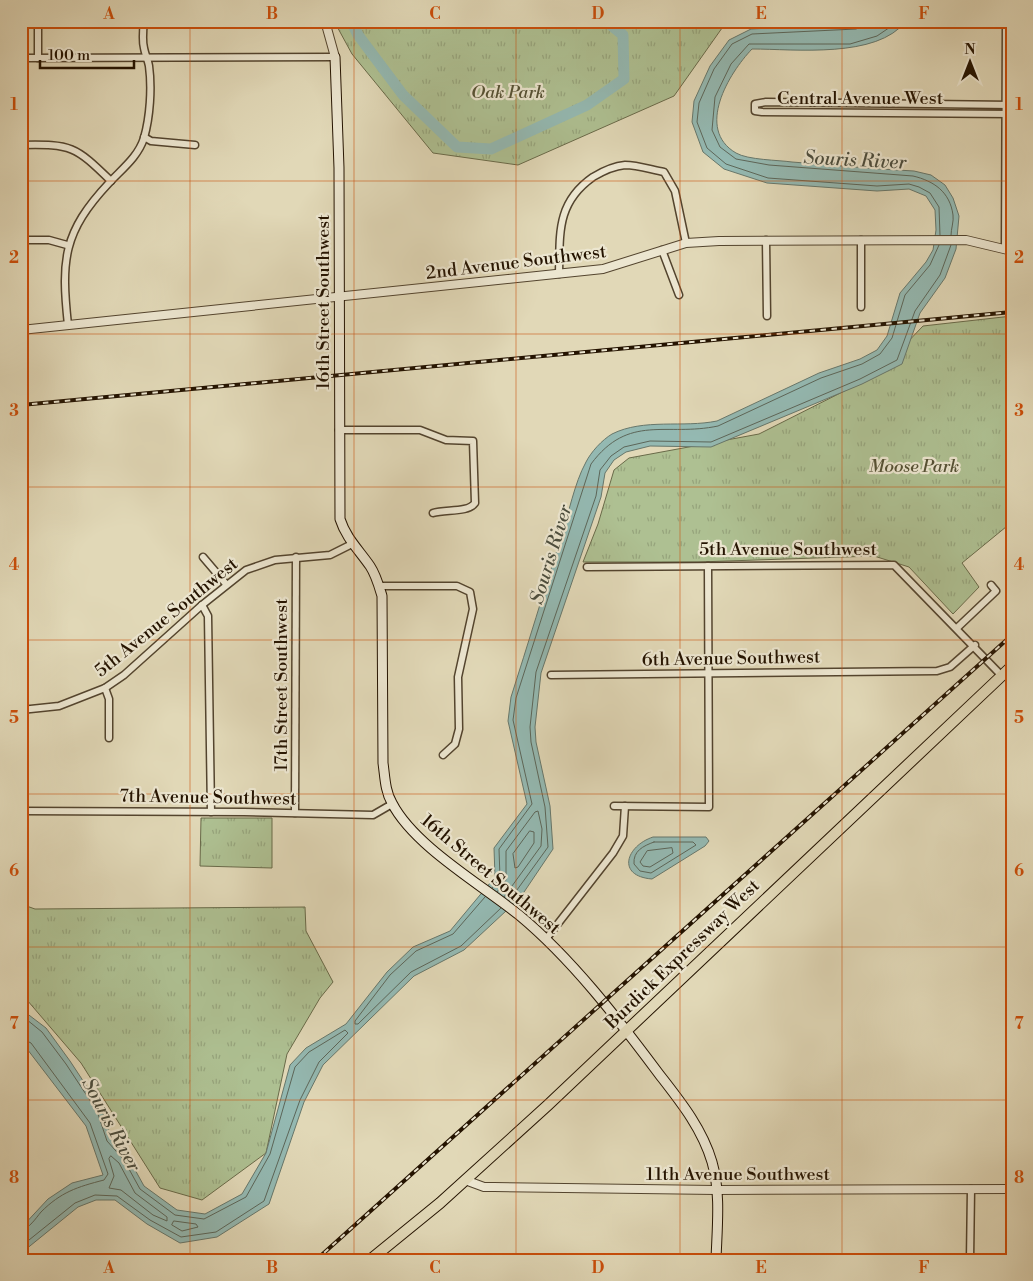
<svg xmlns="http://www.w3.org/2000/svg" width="1033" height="1281" font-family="'Libre Bodoni',serif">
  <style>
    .grass { fill: url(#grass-tufts); stroke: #696a49 }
    .water { fill: #94b9b2; stroke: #67776b }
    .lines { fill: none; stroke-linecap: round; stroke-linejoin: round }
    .shore { stroke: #5c6659; stroke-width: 1 }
    .river { stroke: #94b9b2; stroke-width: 11 }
    .minor-casing { stroke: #53442e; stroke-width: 9 }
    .tertiary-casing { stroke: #53442e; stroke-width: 10 }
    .secondary-casing { stroke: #241300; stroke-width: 11 }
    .primary-casing { stroke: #241300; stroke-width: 12 }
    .minor { stroke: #ece6d0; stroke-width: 6 }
    .tertiary { stroke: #ece6d0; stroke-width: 8 }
    .secondary { stroke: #ece6d0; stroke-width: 9 }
    .primary { stroke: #e1d8b7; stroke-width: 10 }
    .rail-casing { stroke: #241300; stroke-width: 4 }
    .rail { stroke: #ece6d0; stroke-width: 2; stroke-dasharray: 5.5; stroke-linecap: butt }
    .grid { fill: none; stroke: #cb4e0a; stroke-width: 1; stroke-opacity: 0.55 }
    .labels { text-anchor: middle; stroke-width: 4.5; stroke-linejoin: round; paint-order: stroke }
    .park-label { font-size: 18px; font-style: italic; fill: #545033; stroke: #ece6d0 }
    .street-label { font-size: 18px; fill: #241300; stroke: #ece6d0 }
    .water-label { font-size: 19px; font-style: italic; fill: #4b4d3e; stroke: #ece6d0 }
    .neatline { fill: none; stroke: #cb4e0a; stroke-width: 2 }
    .grid-label { font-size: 16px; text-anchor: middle; font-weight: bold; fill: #cb4e0a }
  </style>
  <defs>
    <pattern id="grass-tufts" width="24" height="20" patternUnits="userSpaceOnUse" patternTransform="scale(1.25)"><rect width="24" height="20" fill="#aec092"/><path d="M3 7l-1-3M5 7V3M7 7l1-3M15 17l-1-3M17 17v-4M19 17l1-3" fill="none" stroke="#96a47c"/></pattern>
  </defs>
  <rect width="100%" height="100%" fill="#e1d8b7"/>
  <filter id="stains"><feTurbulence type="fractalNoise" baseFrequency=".004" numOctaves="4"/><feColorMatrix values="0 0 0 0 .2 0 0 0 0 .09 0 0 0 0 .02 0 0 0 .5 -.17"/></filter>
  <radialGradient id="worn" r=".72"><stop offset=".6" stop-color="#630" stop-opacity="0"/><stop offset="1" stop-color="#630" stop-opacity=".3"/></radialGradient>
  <g class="grass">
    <polygon points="334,21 727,21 674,96 518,165 433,153 352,54"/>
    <polygon points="1012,316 1012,522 962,563 979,587 953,614 909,567 874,556 698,562 583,562 598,524 614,470 629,458 759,434 876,375 923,326"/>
    <polygon points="201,818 272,818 272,868 200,866"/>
    <polygon points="21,904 35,909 305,907 306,931 333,982 320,998 287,1054 266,1153 202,1200 160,1188 81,1063 21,993"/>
  </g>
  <g class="water">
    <path d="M865,21H906C877,59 795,49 752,49C729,73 695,129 736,153C748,160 778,160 792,162C833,165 873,169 914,171L931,175L945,185L953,198L959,216L956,249L945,278L920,313L902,364L862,384L711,447L650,446L626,452L614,460L605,473L601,497L541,673L535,727L536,742L550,806L553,849L520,898L464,950L414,976L323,1065L304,1102L269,1204L217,1237L180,1243L147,1224L115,1200H96L78,1207L25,1250L21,1228L48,1199L72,1183L103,1175L86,1126L21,1041V1009L46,1028L70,1061L101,1108L112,1139L128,1157L144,1186L177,1210L205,1214L242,1194L266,1153L290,1065L306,1048L346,1024L387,972L413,947L450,931L495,877L494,848L527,804L508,721L511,697C528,644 544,591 561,537C569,513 574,484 586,462C591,452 602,440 612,434C644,418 683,428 717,421L819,373L860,359L877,350L887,336L900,293L926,262L933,250L936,230L935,210L926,196L909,189L877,191L767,183L724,169L703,152L692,122L694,101L710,66L729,40L751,29L855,24Z"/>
    <path d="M653,837H706L709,841L705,846L652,879C616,876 626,846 653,837Z"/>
  </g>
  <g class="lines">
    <g class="shore">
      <polyline points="862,21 861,27 856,29 752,34 732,44 714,69 699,103 697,122 707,148 726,164 768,178 877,186 909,184 919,187 930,193 939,207 940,235"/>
      <path d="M899,21L877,36L850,44H749L731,64L715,97L712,130L720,147L736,159L769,165L913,176C934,181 950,192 953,215C954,221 951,229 951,235"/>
      <polygon points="530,831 534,832 534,843 518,867 515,868 513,854"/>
      <path d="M654,842H693L696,845L651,873L640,871L634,864C633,851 643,846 654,842Z"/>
      <polygon points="672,848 673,853 650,867 643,866 640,862 647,851"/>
      <path d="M492,888L500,878L499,849L532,804L513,720L516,698L591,464C629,413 666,437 718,426L821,378L862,364L880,354L892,338L905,295L930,265L939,245"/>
      <polyline points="497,892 506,880 506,851 535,812 538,811 542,829 541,846 504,897"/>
      <polyline points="485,897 453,934 416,951 390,975 355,1021 355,1024 358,1024 411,972 461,946 501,908"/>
      <polyline points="509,901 548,847 545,807 531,742 530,727 536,672 596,496 600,470 611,456 624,447 650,441 711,442 860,379 897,360 915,311 940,275 951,245"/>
      <polyline points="21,1015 42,1032 66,1064 97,1111 107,1141 124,1160 140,1189 175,1215 204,1219 246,1197 270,1154 295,1067 309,1052 345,1030 348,1033 319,1062 300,1100 264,1201 216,1232 181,1237 150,1220 117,1196 95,1195 75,1203 29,1240 21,1239"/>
      <path d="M21,1038L31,1043L90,1123L108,1174L104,1180C77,1187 61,1192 41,1212C36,1218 29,1229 21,1230"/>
      <polygon points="111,1156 119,1163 135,1193 167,1217 167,1221 153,1215 121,1190 109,1188 114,1176 109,1159"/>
      <polygon points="174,1221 196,1224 198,1227 182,1231 172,1225"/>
    </g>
    <polyline class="river" points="351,21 358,35 403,95 457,147 491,149 587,105 624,79 623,35 607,22"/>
    <g class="minor-casing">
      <g id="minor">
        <polyline points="21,58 335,57"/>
        <polyline points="38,58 38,21"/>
        <polyline points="1012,105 766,102 755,104 755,111 762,112 1012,114"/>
        <polyline points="144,137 151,141 195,145"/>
        <path d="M21,145C72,144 75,146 111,181"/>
        <polyline points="21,240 49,240 67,245"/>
        <polyline points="766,240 767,316"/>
        <polyline points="1005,249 1006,21"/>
        <polyline points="662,250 679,295"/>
        <path d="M559,274C560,234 556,203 593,177C603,171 614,166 625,165C638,165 652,170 664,172L675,191L686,243"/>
        <polyline points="861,307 861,240"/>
        <path d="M68,325C61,260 63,232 109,183C122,169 138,157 144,138C150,117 152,88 149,66C148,60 145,54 144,48C142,40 143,30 144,21"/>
        <path d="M339,430H420L446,440L473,441L475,503C468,513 445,509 433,513"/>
        <polyline points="203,557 226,584"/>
        <polyline points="587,567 894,565 1001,675"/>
        <polyline points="379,586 457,586 470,592 473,609 458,677 459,729 455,744 443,755"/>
        <polyline points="202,605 208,616 211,812"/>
        <polyline points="957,628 996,591 991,585"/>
        <polyline points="551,675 937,671 950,667 975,645"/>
        <polyline points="105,688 109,699 109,738"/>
        <polyline points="21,710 59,706 105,688 124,675 202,605 246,570 275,560 330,555 352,544"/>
        <polyline points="614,806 709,807 708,566"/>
        <polyline points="21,811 244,812 373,815 392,804"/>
        <polyline points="295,813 296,557"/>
        <polyline points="546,939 613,853 623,836 625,806"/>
        <polyline points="970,1260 971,1189"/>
      </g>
    </g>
    <g class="tertiary-casing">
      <g id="tertiary">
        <polyline points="325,21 335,57"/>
        <polyline points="21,330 603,269 686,243 719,241 966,240 1012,251"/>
        <polyline points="465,1180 484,1187 494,1187 716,1190 1012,1189"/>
      </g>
    </g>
    <g class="secondary-casing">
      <path id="secondary" d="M335,57L339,168L340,519C346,538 359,550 370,566C376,575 379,586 382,596L383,763C385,777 385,791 392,803C414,846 482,885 519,915C572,959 618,1019 659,1074C680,1101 702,1128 712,1162C721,1193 717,1228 716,1260"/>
    </g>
    <g class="primary-casing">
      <polyline id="primary" points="370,1260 440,1203 548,1105 1012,666"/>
    </g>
    <use href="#minor" class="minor"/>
    <use href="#tertiary" class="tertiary"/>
    <use href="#secondary" class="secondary"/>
    <use href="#primary" class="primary"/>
    <g class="rail-casing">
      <g id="rail">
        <polyline points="21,405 1012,312"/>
        <polyline points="316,1260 1012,635"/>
      </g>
    </g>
    <use href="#rail" class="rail"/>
  </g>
  <path class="grid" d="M190,21V1260M354,21V1260M516,21V1260M680,21V1260M842,21V1260M21,181H1012M21,334H1012M21,487H1012M21,640H1012M21,794H1012M21,947H1012M21,1100H1012"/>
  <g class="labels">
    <g class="park-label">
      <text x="508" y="98">Oak Park</text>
      <text x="914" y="472">Moose Park</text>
    </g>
    <g class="street-label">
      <text x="860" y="104">Central Avenue West</text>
      <text transform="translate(516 262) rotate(-7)" y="6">2nd Avenue Southwest</text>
      <text transform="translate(323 302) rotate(-90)" y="6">16th Street Southwest</text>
      <text x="788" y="555">5th Avenue Southwest</text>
      <text transform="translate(166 617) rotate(-39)" y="6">5th Avenue Southwest</text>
      <text transform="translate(731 658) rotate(-1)" y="6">6th Avenue Southwest</text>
      <text transform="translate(281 685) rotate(-90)" y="6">17th Street Southwest</text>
      <text transform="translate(208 797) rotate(1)" y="6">7th Avenue Southwest</text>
      <text transform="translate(491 874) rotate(40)" y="6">16th Street Southwest</text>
      <text transform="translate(682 954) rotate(-44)" y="6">Burdick Expressway West</text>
      <text x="738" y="1180">11th Avenue Southwest</text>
    </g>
    <g class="water-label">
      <text transform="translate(855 159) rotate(3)" y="7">Souris River</text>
      <text transform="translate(550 554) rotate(-73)" y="7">Souris River</text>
      <text transform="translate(112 1124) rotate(62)" y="7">Souris River</text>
    </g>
  </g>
  <rect width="1033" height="1281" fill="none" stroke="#e1d8b7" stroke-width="55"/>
  <g transform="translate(970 62)" stroke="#ece6d0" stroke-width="4" paint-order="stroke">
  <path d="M0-4L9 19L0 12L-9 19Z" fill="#241300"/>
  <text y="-8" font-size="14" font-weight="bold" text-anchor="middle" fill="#241300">N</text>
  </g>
  <path d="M40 60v8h94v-8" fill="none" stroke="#241300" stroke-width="2.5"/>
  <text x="48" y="60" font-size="15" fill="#241300" stroke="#ece6d0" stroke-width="4" paint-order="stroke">100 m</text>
  <rect x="28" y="28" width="978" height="1226" class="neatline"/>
  <g class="grid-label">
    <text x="109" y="19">A</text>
    <text x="272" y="19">B</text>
    <text x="435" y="19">C</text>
    <text x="598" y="19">D</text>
    <text x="761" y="19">E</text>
    <text x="924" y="19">F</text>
    <text x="14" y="110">1</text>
    <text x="1019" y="110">1</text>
    <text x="14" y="263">2</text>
    <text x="1019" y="263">2</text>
    <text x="14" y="416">3</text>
    <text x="1019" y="416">3</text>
    <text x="14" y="570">4</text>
    <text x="1019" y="570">4</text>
    <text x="14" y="723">5</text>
    <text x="1019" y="723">5</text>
    <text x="14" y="876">6</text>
    <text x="1019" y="876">6</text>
    <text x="14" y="1029">7</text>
    <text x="1019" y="1029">7</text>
    <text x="14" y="1183">8</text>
    <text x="1019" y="1183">8</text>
    <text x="109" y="1273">A</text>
    <text x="272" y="1273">B</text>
    <text x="435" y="1273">C</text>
    <text x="598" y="1273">D</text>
    <text x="761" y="1273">E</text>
    <text x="924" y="1273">F</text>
  </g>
  <rect width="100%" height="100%" filter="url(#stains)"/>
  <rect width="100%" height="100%" fill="url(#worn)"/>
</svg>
